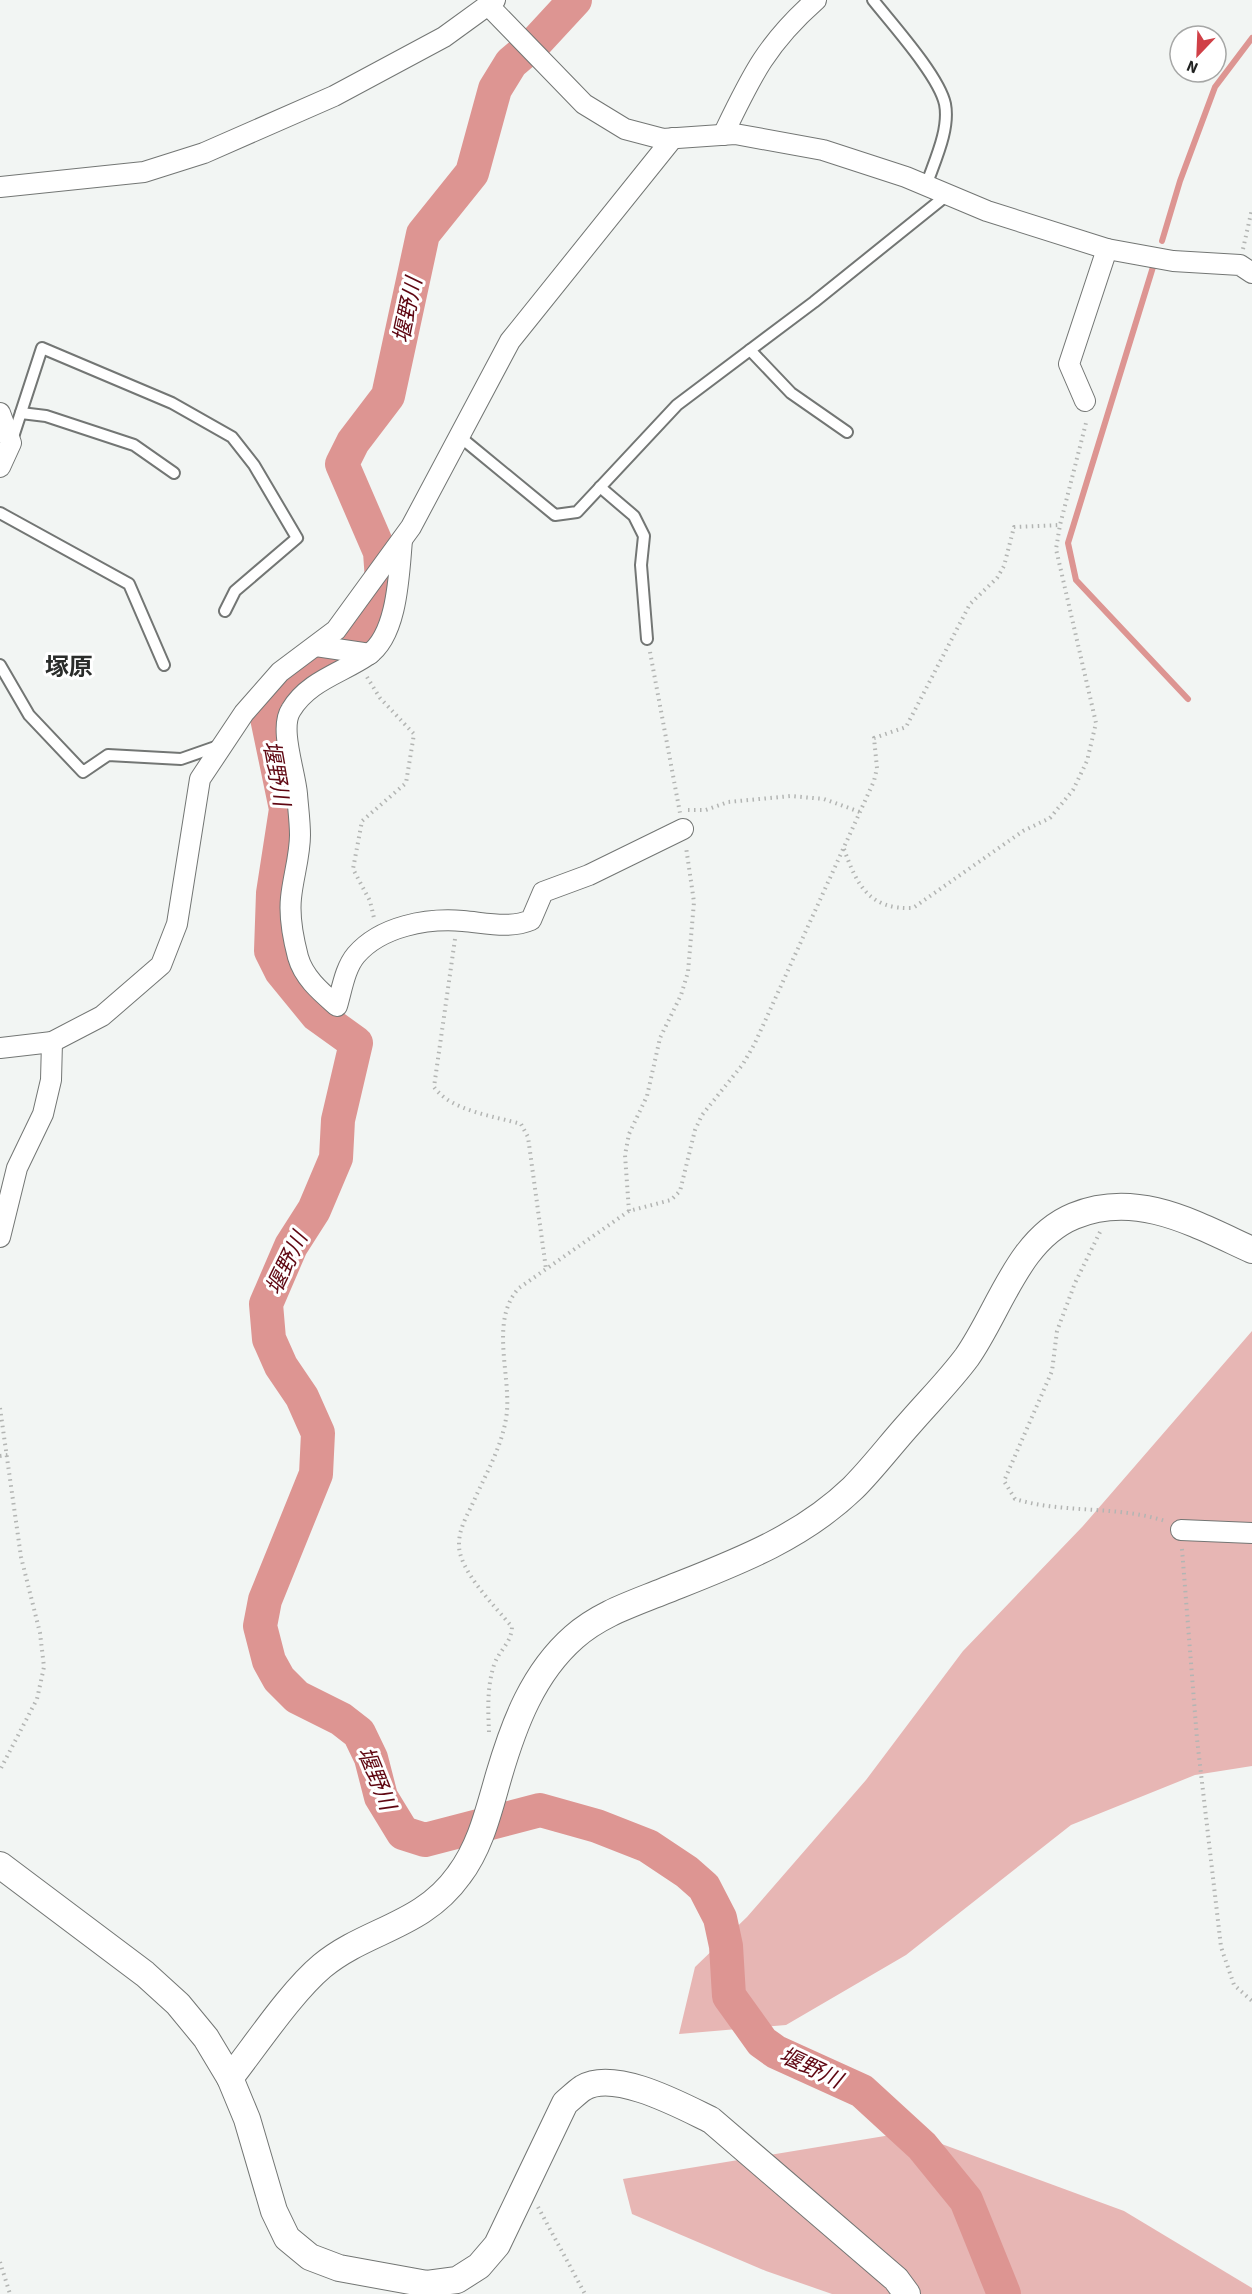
<svg xmlns="http://www.w3.org/2000/svg" width="1252" height="2294" font-family="'Source Sans 3','Noto Sans JP',sans-serif">
  <style>
    .green { fill: #e7b6b4 }
    .lines { fill: none; stroke-linecap: round; stroke-linejoin: round }
    .stream { stroke: #dd9592; stroke-width: 6 }
    .river { stroke: #dd9592; stroke-width: 34 }
    .service-casing { stroke: #737674; stroke-width: 14 }
    .minor-casing { stroke: #737674; stroke-width: 22 }
    .tertiary-casing { stroke: #737674; stroke-width: 28 }
    .path { stroke: #b3b5b3; stroke-width: 4; stroke-dasharray: 1.5 4.5; stroke-linecap: butt }
    .service { stroke: #fff; stroke-width: 10 }
    .minor { stroke: #fff; stroke-width: 20 }
    .tertiary { stroke: #fff; stroke-width: 26 }
    .labels { text-anchor: middle; stroke-width: 6; stroke-linejoin: round; paint-order: stroke }
    .water-label { font-size: 22px; font-style: italic; fill: #5f0712; stroke: #fff }
    .quarter-label { font-size: 24px; font-weight: bold; fill: #2a2c2a; stroke: #fff }
  </style>
  <rect width="100%" height="100%" fill="#f2f5f3"/>
  <g class="green">
    <polygon points="1252,1331 1252,1766 1195,1775 1071,1825 906,1955 786,2025 679,2034 695,1967 747,1917 866,1780 963,1651 1083,1526"/>
    <polygon points="909,2132 1124,2211 1252,2288 1252,2294 832,2294 766,2271 632,2214 623,2179"/>
  </g>
  <g class="lines">
    <g class="stream">
      <polyline points="1162,241 1180,181 1215,87 1252,38"/>
      <polyline points="1153,267 1068,543 1076,580 1188,699"/>
    </g>
    <polyline class="river" points="575,0 538,40 511,63 495,89 472,173 423,234 388,396 353,442 342,464 380,552 383,594 365,634 283,693 267,718 286,809 273,893 271,951 281,971 317,1015 356,1043 338,1120 336,1158 314,1210 291,1246 266,1304 269,1339 281,1366 302,1397 318,1433 316,1474 265,1600 260,1626 269,1661 279,1679 297,1697 341,1719 359,1733 371,1758 381,1797 403,1833 425,1840 540,1810 597,1826 648,1846 687,1872 704,1887 720,1918 726,1946 729,1996 762,2042 776,2052 862,2091 922,2146 966,2200 1004,2294"/>
    <g class="service-casing">
      <g id="service">
        <path d="M873,0C892,24 939,76 945,104C950,130 934,162 926,186"/>
        <polyline points="750,350 791,393 847,432"/>
        <polyline points="21,413 46,416 134,445 174,473"/>
        <polyline points="459,436 555,515 577,512 677,405 814,302 947,195"/>
        <polyline points="12,440 42,348 172,403 232,437 254,465 297,538 235,591 225,611"/>
        <polyline points="600,487 634,516 644,536 641,565 647,639"/>
        <polyline points="0,513 129,584 164,665"/>
        <polyline points="0,665 29,715 83,772 108,755 181,759 221,745"/>
      </g>
    </g>
    <g class="minor-casing">
      <g id="minor">
        <polyline points="488,5 584,104 625,129 663,139 735,134 823,150 906,177 987,211 1107,249 1173,261 1240,265 1252,273"/>
        <path d="M723,135C751,77 766,44 816,0"/>
        <polyline points="0,187 144,172 204,153 334,96 444,37 495,0"/>
        <polyline points="1085,401 1069,364 1107,249"/>
        <polyline points="0,413 11,443 0,467"/>
        <path d="M402,540C399,572 398,635 368,655C342,673 308,681 291,710C279,728 295,771 297,794C298,807 300,822 300,835C300,856 293,877 291,898C289,917 293,938 298,957C304,978 321,992 337,1006C342,989 345,968 356,955C381,926 427,918 463,921C486,923 510,929 531,920L543,892L589,875L683,829"/>
        <polyline points="316,646 370,654"/>
        <polyline points="0,1048 52,1042 102,1016 161,965 177,924 200,779 244,713 280,672 336,630 411,527 510,341 673,138"/>
        <polyline points="0,1237 17,1168 43,1114 51,1080 52,1042"/>
        <polyline points="1181,1530 1252,1533"/>
      </g>
    </g>
    <g class="tertiary-casing">
      <g id="tertiary">
        <path d="M0,1865L145,1974L178,2004L206,2038L230,2078L247,2119L274,2211L287,2238L310,2257L339,2268L427,2284L457,2280L479,2266L497,2245L565,2103C571,2098 577,2092 583,2088C615,2069 682,2106 711,2120L896,2279L907,2294"/>
        <path d="M230,2078C256,2045 291,1992 322,1966C367,1929 422,1927 459,1875C481,1846 489,1809 499,1775C514,1724 533,1673 574,1637C600,1614 632,1604 664,1591C732,1564 799,1540 853,1488C873,1468 891,1444 910,1423C929,1401 950,1380 967,1357C1000,1310 1018,1239 1074,1216C1137,1190 1195,1224 1252,1250"/>
      </g>
    </g>
    <g class="path">
      <polyline points="1243,249 1252,209"/>
      <polyline points="650,652 680,813"/>
      <polyline points="367,677 380,698 414,734 406,783 362,821 353,869 370,901 374,918"/>
      <polyline points="688,810 706,810 728,802 791,796 824,799 860,812"/>
      <path d="M844,849C857,886 870,910 913,908L1023,831L1050,818L1073,790L1087,761L1096,723L1056,549L1060,525L1087,419"/>
      <path d="M455,939L434,1087C451,1111 494,1116 521,1124L528,1137L546,1269"/>
      <polyline points="629,1211 625,1155 629,1134 647,1096 660,1038 681,995 688,972 694,902 686,847"/>
      <path d="M1100,1232L1075,1283L1057,1331L1052,1371L1004,1481L1015,1499C1064,1514 1116,1505 1165,1521"/>
      <polyline points="0,1408 21,1557 40,1633 44,1667 37,1699 0,1770"/>
      <polyline points="0,1456 8,1455"/>
      <polyline points="1182,1549 1197,1739 1221,1947 1234,1985 1252,2001"/>
      <path d="M489,1732C488,1709 487,1687 494,1665C499,1650 511,1644 512,1627C495,1606 458,1570 459,1544C459,1530 466,1517 472,1505C485,1475 504,1444 507,1411C510,1372 490,1319 519,1288L629,1211L671,1200L680,1191L695,1130L702,1115L743,1064L755,1043L874,781L877,768L874,738L906,727L970,604L997,578L1004,566L1014,527L1060,525"/>
      <polyline points="538,2207 585,2294"/>
      <polyline points="0,2262 10,2294"/>
    </g>
    <use href="#service" class="service"/>
    <use href="#minor" class="minor"/>
    <use href="#tertiary" class="tertiary"/>
  </g>
  <g class="labels">
    <g class="water-label">
      <text transform="translate(407 310) rotate(-78)" y="8">堰野川</text>
      <text transform="translate(277 773) rotate(80)" y="8">堰野川</text>
      <text transform="translate(286 1263) rotate(-64)" y="8">堰野川</text>
      <text transform="translate(377 1778) rotate(68)" y="8">堰野川</text>
      <text transform="translate(811 2067) rotate(25)" y="8">堰野川</text>
    </g>
    <g class="quarter-label">
      <text x="69" y="675">塚原</text>
    </g>
  </g>
  <g transform="translate(1198 54) rotate(203)"><circle r="28" fill="#ffffff" stroke="#a6a7a6" stroke-width="1.5"/>
  <path d="M0-4.5L10 22L0 15L-10 22Z" fill="#d04047"/>
  <text y="-9" font-size="16" font-weight="bold" text-anchor="middle" fill="#212221">N</text>
  </g>
</svg>
